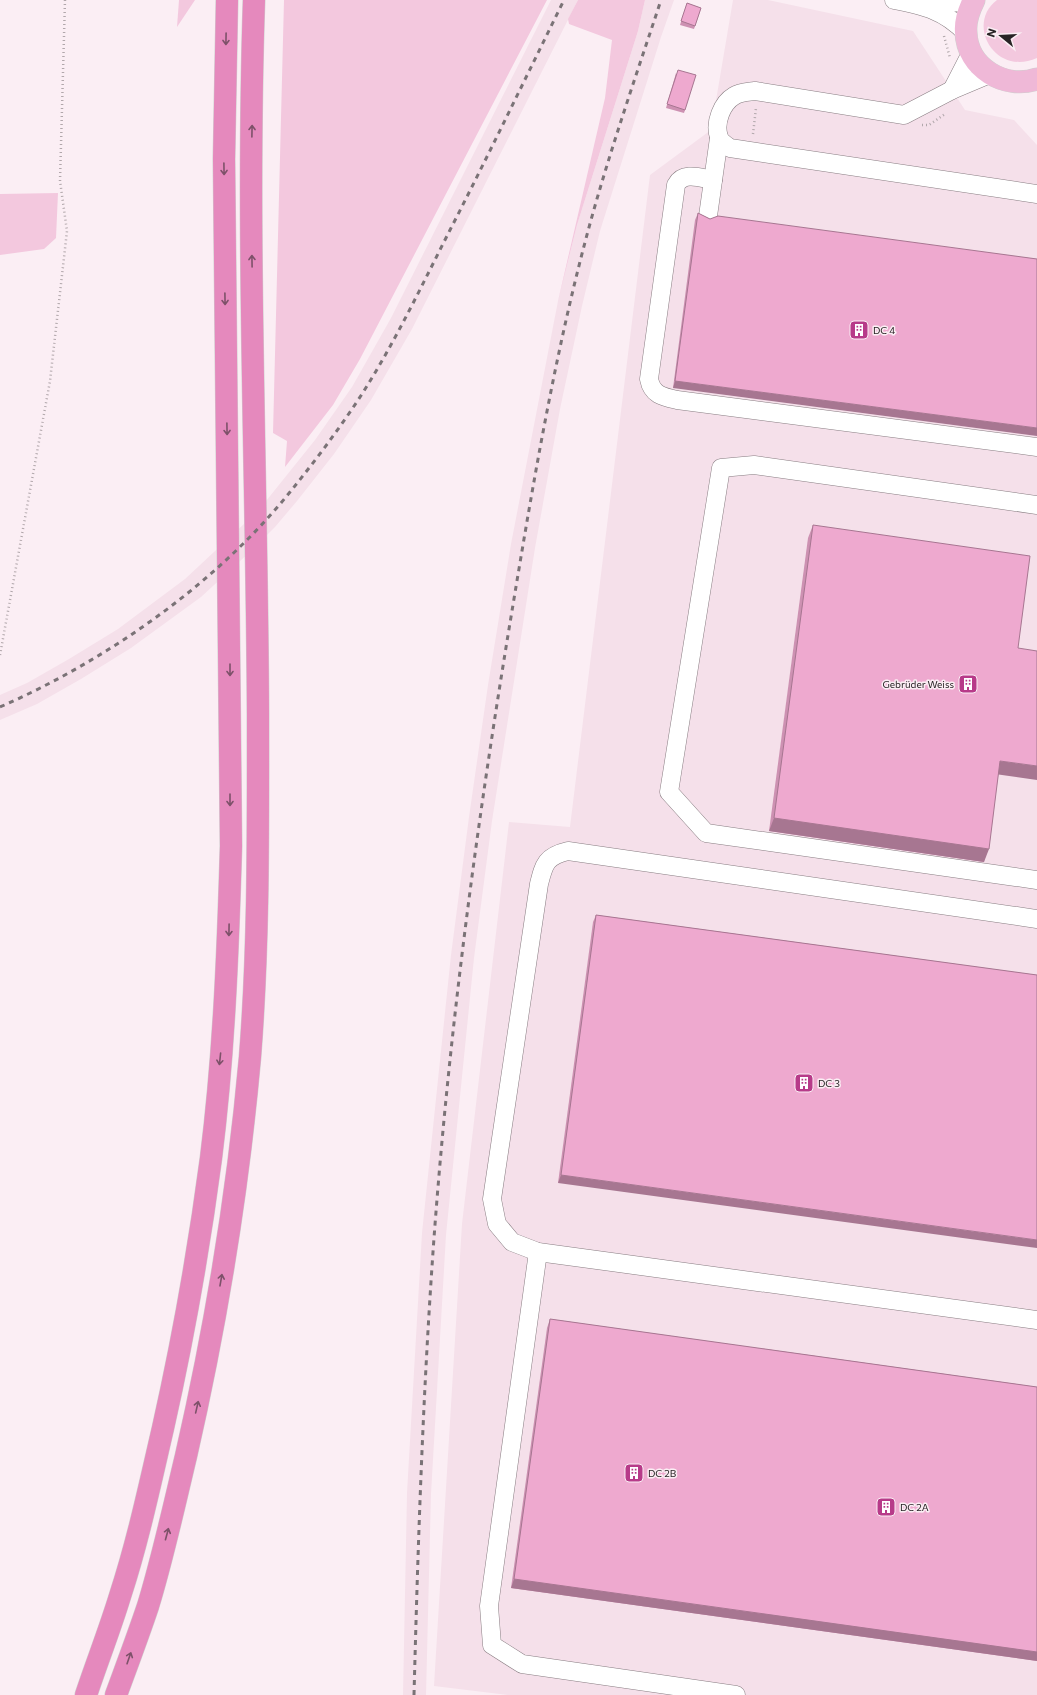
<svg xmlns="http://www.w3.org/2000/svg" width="1037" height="1695" font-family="Commissioner,sans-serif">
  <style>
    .built { fill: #f5e0ea }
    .green { fill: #f3c8de }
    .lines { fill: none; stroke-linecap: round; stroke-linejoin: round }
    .minor-casing { stroke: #887d82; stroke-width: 19 }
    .major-casing { stroke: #d0cfcf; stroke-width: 23 }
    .highway-casing { stroke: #d0cfcf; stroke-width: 23 }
    .path { stroke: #b1a7ab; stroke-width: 2.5; stroke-dasharray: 1 3; stroke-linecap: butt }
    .minor { stroke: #fff; stroke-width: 18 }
    .major { stroke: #efb8d7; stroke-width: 22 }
    .highway { stroke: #e589bd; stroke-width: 22 }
    .rail { stroke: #7a7276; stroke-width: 3; stroke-dasharray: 5 5; stroke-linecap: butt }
    .wall { fill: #cd91b2 }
    .shaded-wall { fill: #a77691 }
    .building { fill: #eea9cf; stroke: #a77691 }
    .oneway { stroke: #7d5169 }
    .labels { text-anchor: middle; stroke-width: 3; stroke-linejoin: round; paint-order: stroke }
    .poi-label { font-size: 10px; fill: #282325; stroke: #fbeef4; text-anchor: start }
  </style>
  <rect width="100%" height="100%" fill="#fbeef4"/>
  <g class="built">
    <polygon points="551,0 578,0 412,329 371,400 334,454 297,501 275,527 251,551 201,597 131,648 81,679 37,704 0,720 0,695 27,683 69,659 118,629 185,579 258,511 315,440 352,387 391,318"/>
    <polygon points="645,0 674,0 661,37 600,231 582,306 560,409 535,548 492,821 474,958 446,1235 431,1494 426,1695 403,1695 407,1493 422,1233 451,955 469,817 488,685 511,544 558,301 577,225 638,31"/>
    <polygon points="733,0 768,0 913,31 965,110 1014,120 1037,145 1037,1695 508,1695 434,1686 462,1224 509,822 570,827 650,175 711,130"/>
  </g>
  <g class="green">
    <polygon points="179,0 195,0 177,27"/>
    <polygon points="284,0 547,0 360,359 333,405 285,467 287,441 273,433"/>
    <polygon points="578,0 645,0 638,31 577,225 558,301 605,98 612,40 569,24 568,19"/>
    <path d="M997,0H1037V58C995,77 965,24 997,0Z"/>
    <polygon points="58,193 56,238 44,249 0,255 0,194"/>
  </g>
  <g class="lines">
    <g class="minor-casing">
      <g id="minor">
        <path d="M894,0C924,6 944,10 966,33"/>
        <polyline points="927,6 974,0"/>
        <path d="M990,74L952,90L904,115L755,91C748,92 740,92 734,96C722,103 714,123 719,137C720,141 726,145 730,148L1037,194"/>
        <polyline points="952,90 971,53"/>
        <path d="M713,180C701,178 683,171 676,185L649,379C652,395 663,397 677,400L1037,447"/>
        <polyline points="708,216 719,138"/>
        <polyline points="1037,505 754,465 721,468 669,792 706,833 1037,880"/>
        <path d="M1037,919L568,851C546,856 544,864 539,884L492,1199L497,1224L512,1242L538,1252L1037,1320"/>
        <polyline points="538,1252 489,1606 492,1645 522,1664 736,1695"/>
      </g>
    </g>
    <g class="major-casing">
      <path id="major" d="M974,0C969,10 965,21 966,32C967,68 1005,90 1037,79"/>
    </g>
    <g class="highway-casing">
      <g id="highway">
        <path d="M86,1695C97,1662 110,1629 120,1596C138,1541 150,1484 163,1428C183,1339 199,1249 211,1158C224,1055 228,950 231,846L224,159L227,0"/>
        <path d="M116,1695C127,1665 138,1636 148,1606C163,1557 174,1506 186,1456C216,1325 238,1192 250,1057C259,943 258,828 258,714C257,476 246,238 254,0"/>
      </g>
    </g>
    <g class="path">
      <polyline points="944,36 950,58"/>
      <polyline points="922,125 929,125 945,114"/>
      <polyline points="753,134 756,108"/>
      <polyline points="0,655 50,381 67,231 60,181 65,0"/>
    </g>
    <use href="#minor" class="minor"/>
    <use href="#major" class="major"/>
    <use href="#highway" class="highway"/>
    <g class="rail">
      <path d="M0,707C107,660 216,584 290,492C315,461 340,428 362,394C395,342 422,285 450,230C489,154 526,77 564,0"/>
      <path d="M414,1695C418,1542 423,1390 434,1238C449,1034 476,830 509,629C531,496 553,361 588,231C609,153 636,76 661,0"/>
    </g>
  </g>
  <g class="wall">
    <polygon points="687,3 701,8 694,29 680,25"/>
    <polygon points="676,73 685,110 684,113 666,108"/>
    <polygon points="698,213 710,219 1037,259 673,388 695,220"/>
    <polygon points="813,525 998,775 984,862 769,831 808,538"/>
    <polygon points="596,915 1037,975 558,1183 593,922"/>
    <polygon points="550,1319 1037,1387 1037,1661 511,1588 547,1328"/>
  </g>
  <g class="shaded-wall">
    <polygon points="675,381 1037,428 1037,436 673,388"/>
    <polygon points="1000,761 1037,766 1037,780 995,774"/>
    <polygon points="774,818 989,849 984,862 769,831"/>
    <polygon points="561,1175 1037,1240 1037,1248 558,1183"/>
    <polygon points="514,1579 1037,1652 1037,1661 511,1588"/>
  </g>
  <g class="building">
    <polygon points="687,3 701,8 695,26 681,21"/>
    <polygon points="678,70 696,75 685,110 667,104"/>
    <polygon points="698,213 710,219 718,216 1037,259 1037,428 675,381"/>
    <polygon points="813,525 1030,556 1018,648 1037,651 1037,766 1000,761 989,849 774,818"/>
    <polygon points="596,915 1037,975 1037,1240 561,1175"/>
    <polygon points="550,1319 1037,1387 1037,1652 514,1579"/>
  </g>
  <defs><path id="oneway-shaft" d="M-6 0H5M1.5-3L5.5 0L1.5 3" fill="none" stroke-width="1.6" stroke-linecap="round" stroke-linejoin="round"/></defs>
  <g class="oneway">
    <use href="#oneway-shaft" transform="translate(226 39) rotate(91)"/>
    <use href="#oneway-shaft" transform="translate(252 131) rotate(-89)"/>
    <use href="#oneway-shaft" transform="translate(224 169) rotate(89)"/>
    <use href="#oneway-shaft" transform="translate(252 261) rotate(-91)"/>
    <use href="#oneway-shaft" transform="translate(225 299) rotate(89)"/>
    <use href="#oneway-shaft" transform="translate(227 429) rotate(89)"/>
    <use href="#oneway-shaft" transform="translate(230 670) rotate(90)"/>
    <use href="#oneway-shaft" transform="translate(230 800) rotate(90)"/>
    <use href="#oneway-shaft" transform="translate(229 930) rotate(91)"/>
    <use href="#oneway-shaft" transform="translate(220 1059) rotate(96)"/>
    <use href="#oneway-shaft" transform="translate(221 1280) rotate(-80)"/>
    <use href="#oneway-shaft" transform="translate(197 1407) rotate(-77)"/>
    <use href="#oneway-shaft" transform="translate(167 1534) rotate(-75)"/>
    <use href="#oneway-shaft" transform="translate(129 1658) rotate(-71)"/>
  </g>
  <defs>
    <g id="building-square" transform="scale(1)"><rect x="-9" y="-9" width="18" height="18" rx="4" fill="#b73a89" stroke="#fbeef4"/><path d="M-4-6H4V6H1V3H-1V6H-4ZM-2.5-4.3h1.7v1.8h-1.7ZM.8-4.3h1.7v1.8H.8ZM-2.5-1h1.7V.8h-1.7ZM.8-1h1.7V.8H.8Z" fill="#fff"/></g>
  </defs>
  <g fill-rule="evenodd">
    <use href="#building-square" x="859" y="330"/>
    <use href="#building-square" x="968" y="684"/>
    <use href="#building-square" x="804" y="1083"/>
    <use href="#building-square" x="634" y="1473"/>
    <use href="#building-square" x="886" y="1507"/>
  </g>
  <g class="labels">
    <g class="poi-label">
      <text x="873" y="334">DC 4</text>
      <text x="954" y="688" text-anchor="end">Gebrüder Weiss</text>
      <text x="818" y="1087">DC 3</text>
      <text x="648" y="1477">DC 2B</text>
      <text x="900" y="1511">DC 2A</text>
    </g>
  </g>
  <g transform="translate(1001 36) rotate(288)" stroke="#fbeef4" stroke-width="3" paint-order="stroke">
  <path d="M0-3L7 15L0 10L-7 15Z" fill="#282325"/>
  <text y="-6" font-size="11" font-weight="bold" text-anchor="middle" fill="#282325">N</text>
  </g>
</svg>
